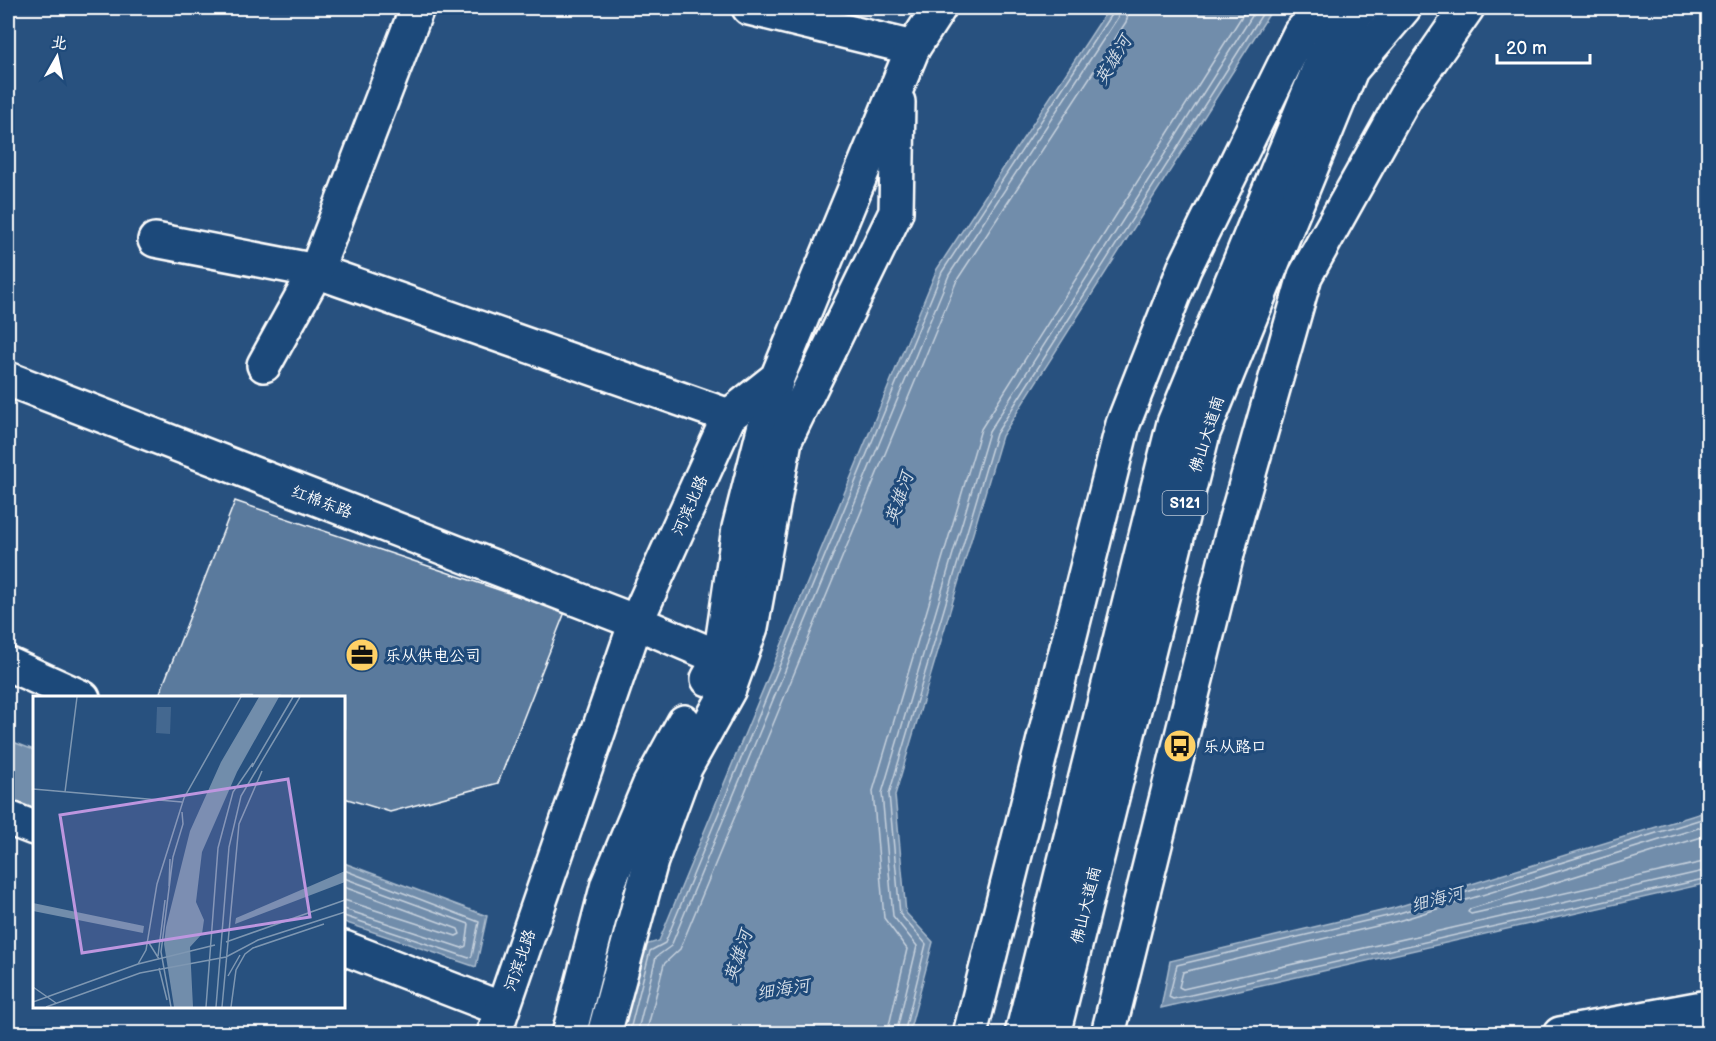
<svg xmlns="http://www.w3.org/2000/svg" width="1716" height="1041" font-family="'Balsamiq Sans','LXGW WenKai TC',sans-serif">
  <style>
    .water { fill: #718dab; stroke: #aabbcd; stroke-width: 1.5 }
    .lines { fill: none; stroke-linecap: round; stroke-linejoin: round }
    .shore { stroke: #c6d1dd; stroke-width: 1.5 }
    .building { fill: #5a7a9d; stroke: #fff; stroke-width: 1.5 }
    .street-casing { stroke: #fff; stroke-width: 38 }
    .secondary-casing { stroke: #fff; stroke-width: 38 }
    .highway-casing { stroke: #fff; stroke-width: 38 }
    .street { stroke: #1f4a7a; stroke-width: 33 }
    .secondary { stroke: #1f4a7a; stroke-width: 33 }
    .highway { stroke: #1f4a7a; stroke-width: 33 }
    .labels { text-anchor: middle; stroke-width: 6; stroke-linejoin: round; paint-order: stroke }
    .shield { fill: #1f4a7a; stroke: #bcc9d7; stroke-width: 1.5 }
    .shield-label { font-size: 15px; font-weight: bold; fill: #fff }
    .street-label { font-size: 16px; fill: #fff; stroke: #1f4a7a }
    .poi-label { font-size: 16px; fill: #fff; stroke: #1f4a7a; text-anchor: start }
    .water-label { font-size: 18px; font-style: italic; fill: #d4dde6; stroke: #1f4a7a }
    .inset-road { fill: none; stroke: #7e97b2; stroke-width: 1.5 }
    .view { fill: #bd96df; fill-opacity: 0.15; stroke: #bd96df; stroke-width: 3 }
    .inset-edge { fill: none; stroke: #fff; stroke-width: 3 }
  </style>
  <rect width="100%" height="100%" fill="#28517f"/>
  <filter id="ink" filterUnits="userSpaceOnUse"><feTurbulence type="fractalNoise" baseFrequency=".0167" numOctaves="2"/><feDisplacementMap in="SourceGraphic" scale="12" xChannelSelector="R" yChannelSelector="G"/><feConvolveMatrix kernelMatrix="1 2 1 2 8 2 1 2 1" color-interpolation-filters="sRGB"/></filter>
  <g filter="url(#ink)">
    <g class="water">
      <polygon points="1109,8 1273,8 1002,436 895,795 906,913 933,942 909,1033 623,1034 645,945 659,941 937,269"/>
      <polygon points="8,740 34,750 34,809 8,798"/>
      <polygon points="1708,811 1708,883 1161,1008 1170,961 1394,908"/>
      <polygon points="344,863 487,916 476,967 344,922"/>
    </g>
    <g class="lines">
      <g class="shore">
        <polyline points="1708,817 1396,914 1177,965 1169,997 1173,999 1708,878"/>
        <polyline points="1708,825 1398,921 1183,972 1179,987 1183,989 1708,870"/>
        <polyline points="1708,835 1470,909 1468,912 1471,914 1708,861"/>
        <polyline points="344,870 479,922 472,956 469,958 344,916"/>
        <polyline points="344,878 469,924 466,946 462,948 344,909"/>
        <polyline points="344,887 458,929 460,934 456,936 344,900"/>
        <polyline points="629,1034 650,951 665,943 942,272 1112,13 1113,8"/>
        <polyline points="637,1034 656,957 671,946 949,275 1118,17 1121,8"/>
        <polyline points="646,1034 664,964 680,949 957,280 1126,22 1130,8"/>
        <polyline points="887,1034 907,949 884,918 873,791 981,429 1247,8"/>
        <polyline points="896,1034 917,946 893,916 882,793 989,432 1257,8"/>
        <polyline points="904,1034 926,944 900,914 889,794 996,434 1266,8"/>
      </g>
    </g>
    <polygon class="building" points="235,501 565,612 498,783 390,812 344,798 344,698 158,698"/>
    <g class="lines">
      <g class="street-casing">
        <g id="street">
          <polyline points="155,240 316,271 729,416"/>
          <polyline points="264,365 316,271 417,8"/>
          <polyline points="8,379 636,622"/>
          <polyline points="8,664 83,698"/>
          <polyline points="8,818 34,828"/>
          <polyline points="344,948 502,1009"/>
        </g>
      </g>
      <g class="secondary-casing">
        <g id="secondary">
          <polyline points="749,8 913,48"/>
          <polyline points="636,622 720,658"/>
          <polyline points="708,679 720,658 739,528 777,378"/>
          <polyline points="494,1034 636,622 729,416 777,378 913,48 939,8"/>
          <polyline points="569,1034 608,884 649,786 684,722"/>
          <polyline points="604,1034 651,861 685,768 729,689 751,627 785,440 896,212 898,102"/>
          <polyline points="1560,1034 1708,1007"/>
        </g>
      </g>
      <g class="highway-casing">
        <g id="highway">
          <polyline points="970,1034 1123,424 1184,269 1300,33 1324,8"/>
          <polyline points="1022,1034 1174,423 1325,54 1361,8"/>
          <polyline points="1053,1034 1203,433 1351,70 1404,8"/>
          <polyline points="1108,1034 1234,526 1305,276 1405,97 1467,8"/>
        </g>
      </g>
      <use href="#street" class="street"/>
      <use href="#secondary" class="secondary"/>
      <use href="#highway" class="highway"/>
    </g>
  </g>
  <defs>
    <g id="office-disc" transform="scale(1.725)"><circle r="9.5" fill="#ffd166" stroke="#1f4a7a"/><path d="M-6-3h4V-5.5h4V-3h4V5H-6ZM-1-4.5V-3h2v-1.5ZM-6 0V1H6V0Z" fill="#111"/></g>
    <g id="bus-disc" transform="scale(1.725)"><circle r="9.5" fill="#ffd166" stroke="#1f4a7a"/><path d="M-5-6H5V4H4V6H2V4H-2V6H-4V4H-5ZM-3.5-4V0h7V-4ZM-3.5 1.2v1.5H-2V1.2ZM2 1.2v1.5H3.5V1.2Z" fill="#111"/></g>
  </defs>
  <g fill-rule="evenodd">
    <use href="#office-disc" x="362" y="655"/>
    <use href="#bus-disc" x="1180" y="746"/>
  </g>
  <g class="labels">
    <rect class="shield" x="1162.5" y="491" width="45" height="24" rx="4.5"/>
    <g class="shield-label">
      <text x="1185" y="508">S121</text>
    </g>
    <g class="street-label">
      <text transform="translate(1206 434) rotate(-72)" y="6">佛山大道南</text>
      <text transform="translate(322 501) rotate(21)" y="6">红棉东路</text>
      <text transform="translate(689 505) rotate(-66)" y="6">河滨北路</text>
      <text transform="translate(1085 905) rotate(-76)" y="6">佛山大道南</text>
      <text transform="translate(519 960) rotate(-71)" y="6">河滨北路</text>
    </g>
    <g class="poi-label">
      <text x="385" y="661">乐从供电公司</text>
      <text x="1203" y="752">乐从路口</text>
    </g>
    <g class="water-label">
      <text transform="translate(1113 60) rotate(-59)" y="6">英雄河</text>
      <text transform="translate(899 498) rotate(-71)" y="6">英雄河</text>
      <text transform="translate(1437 899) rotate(-15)" y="6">细海河</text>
      <text transform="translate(738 956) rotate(-71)" y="6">英雄河</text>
      <text transform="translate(783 989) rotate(-9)" y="6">细海河</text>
    </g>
  </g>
  <g transform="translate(33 696)">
    <rect width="312" height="312" fill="#28517f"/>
    <path d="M124,11H138L137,38L123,37Z" fill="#446890"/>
    <path d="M226,1H246L204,76L169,156L163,206L171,224L169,238L157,251L160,311H141L131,248L133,231L157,135L188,66ZM312,175V186L202,228L203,222ZM0,207L111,230L110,237L0,215Z" fill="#718dab"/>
    <path class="inset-road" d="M219,71L260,1M0,93L149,106M32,96L44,1M136,190L137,163M193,246L312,204M116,247L126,263M125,260L132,204M105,268L113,254L124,188L151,102L208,1M126,272L134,304M195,280L207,259M0,291L23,307M0,306L105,268L182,249M13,311L107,277L193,261L225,244L312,216M138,311L128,256L140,161L150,128L149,116M173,311L185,152L200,96L220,67M183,311L196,151L208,100L267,1M189,311L206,128L229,75M198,311L203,274L212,258L220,252L291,228"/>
    <path class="view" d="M255,83L277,221L49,257L27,119Z"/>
    <rect width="312" height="312" class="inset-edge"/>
  </g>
  <rect width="1716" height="1041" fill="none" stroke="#1f4a7a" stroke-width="30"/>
  <rect x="15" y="15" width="1686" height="1011" fill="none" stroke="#fff" stroke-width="2" filter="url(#ink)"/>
  <g transform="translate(57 57) rotate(9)" stroke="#1f4a7a" stroke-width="4.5" paint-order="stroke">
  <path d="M0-4.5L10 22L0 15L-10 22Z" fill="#ffffff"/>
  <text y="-9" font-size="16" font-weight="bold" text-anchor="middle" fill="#ffffff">北</text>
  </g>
  <path d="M1497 54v9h93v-9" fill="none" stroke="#ffffff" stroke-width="3"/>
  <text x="1506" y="54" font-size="18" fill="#ffffff" stroke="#1f4a7a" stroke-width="4.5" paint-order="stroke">20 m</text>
</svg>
